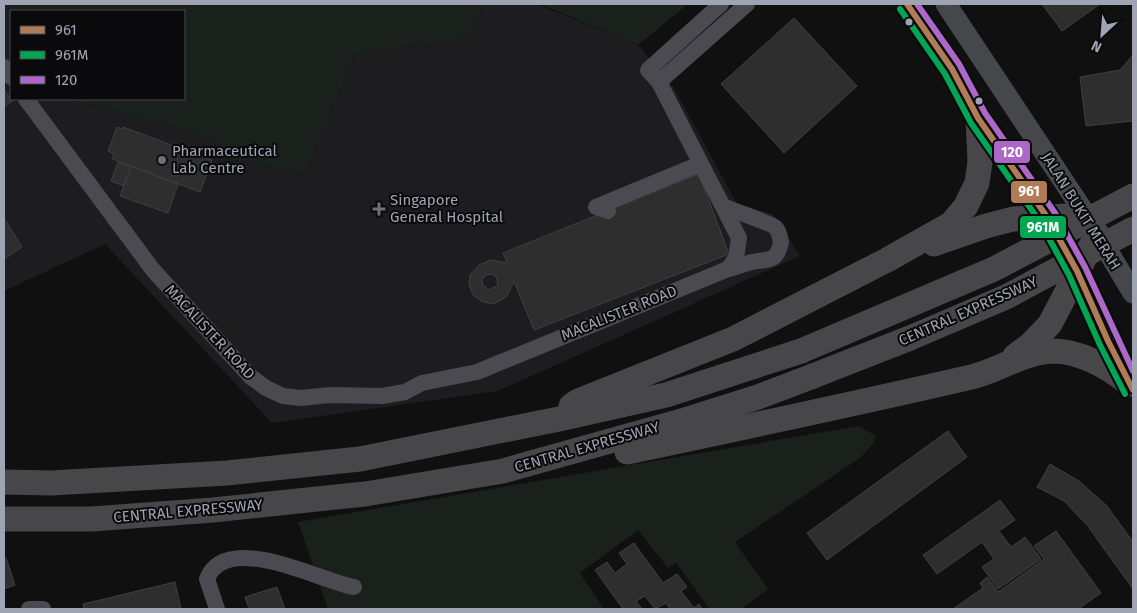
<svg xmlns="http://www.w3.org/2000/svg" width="1137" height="613" font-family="'Fira Sans',sans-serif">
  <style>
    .built { fill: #1d1d1f }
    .green { fill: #1a201b }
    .building { fill: #2e2e2f; stroke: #3f3f44; fill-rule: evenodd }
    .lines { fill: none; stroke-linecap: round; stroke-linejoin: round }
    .minor { stroke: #4a4a50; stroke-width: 16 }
    .major { stroke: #46474b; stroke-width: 21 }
    .highway { stroke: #47474a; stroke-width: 25 }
    .highway-bridge { stroke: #47474a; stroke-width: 25 }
    .bus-1-casing { stroke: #0a0a0c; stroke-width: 10 }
    .bus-2-casing { stroke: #0a0a0c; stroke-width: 10 }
    .bus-3-casing { stroke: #0a0a0c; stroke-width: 10 }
    .bus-1 { stroke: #b07c57; stroke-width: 6 }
    .bus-2 { stroke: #00a651; stroke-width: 6 }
    .bus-3 { stroke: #ac68c9; stroke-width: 6 }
    .bus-dot { fill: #a0a3b2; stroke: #0a0a0c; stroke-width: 2 }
    .poi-dot { fill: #6e7079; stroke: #0a0a0c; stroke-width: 2 }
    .labels { text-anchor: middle; stroke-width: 4; stroke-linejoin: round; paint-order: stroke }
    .poi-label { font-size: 15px; fill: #a0a3b2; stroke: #0a0a0c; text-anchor: start }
    .street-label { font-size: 15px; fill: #a0a3b2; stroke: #0a0a0c }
    .line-badge { stroke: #0a0a0c; stroke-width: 2 }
    .badge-label { font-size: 14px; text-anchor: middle; font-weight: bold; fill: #fff }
  </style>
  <rect width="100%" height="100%" fill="#101010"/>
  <polygon class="built" points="4,4 8,4 11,11 11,99 70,99 216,140 214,156 303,173 355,55 470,37 484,4 537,4 638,45 674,88 737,204 773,214 800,256 498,391 272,423 105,244 4,291"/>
  <g class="green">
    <polygon points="8,4 484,4 470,37 355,55 304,173 214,156 216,140 70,99 184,99 184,11 11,11"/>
    <polygon points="540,4 688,4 638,45"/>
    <polygon points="859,426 876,436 873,444 860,458 735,542 768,589 741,609 710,609 676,563 668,568 638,530 580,573 604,609 328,609 298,522"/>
  </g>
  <g class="building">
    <polygon points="1042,4 1100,4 1062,31"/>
    <polygon points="794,18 857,86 784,153 721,84"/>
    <polygon points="1133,55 1133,121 1086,126 1080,77 1120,70"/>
    <polygon points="4,89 12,101 4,107"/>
    <polygon points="117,127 122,129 123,127 212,160 200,192 112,159 114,154 108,151"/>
    <polygon points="118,162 131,166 124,186 111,181"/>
    <polygon points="131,166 178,184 168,213 120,196"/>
    <path d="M699,174L729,254L534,330L514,281L507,296L494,304L483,302L473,295L469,284L470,275L479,265L491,260L507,263L503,253ZM492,274L496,277L498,285L489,290L483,285L482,280L486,275Z"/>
    <polygon points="4,218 22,247 4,259"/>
    <polygon points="948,431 967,457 827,560 807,533"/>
    <polygon points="1050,464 1079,481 1107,506 1133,542 1133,589 1087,525 1064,501 1037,487"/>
    <polygon points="1000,500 1015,520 999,531 1011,547 1025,537 1041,559 998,589 982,567 994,559 982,542 937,574 923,555"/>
    <polygon points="1056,531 1101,593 1078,609 953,609 983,588 980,583 987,577 998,592 1044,559 1034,546"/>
    <polygon points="634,543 663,583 677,574 687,587 681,591 694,608 699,604 702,609 670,609 666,603 655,609 645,596 636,601 642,609 623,609 595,570 607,562 615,573 627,564 619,553"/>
    <polygon points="6,558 15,585 4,589 4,559"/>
    <polygon points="175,582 181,609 84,609 83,604"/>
    <polygon points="277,587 285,609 249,609 245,597"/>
  </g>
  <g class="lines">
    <g class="minor">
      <polyline points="721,4 648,70 659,82 739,238 736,258 728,269"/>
      <polyline points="4,67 11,77"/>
      <polyline points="659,82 747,4"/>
      <path d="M26,99L153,270L251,377L266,388L283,396L301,398L330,395L382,396L405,392L422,383L477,372L728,269C736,267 744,264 752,262C768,259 777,263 781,242C780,236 779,231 775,227C770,223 734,211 723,206"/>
      <polyline points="608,211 596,207 700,164"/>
      <polyline points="29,609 43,609"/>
      <path d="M217,609L207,579C226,530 320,581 354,587"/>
    </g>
    <g class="major">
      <polyline points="907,4 952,69 978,118 1047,217 1077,271 1130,386"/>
      <polyline points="946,4 1086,215 1133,293"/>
    </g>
    <g class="highway">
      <polyline points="934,244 986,226 1013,219 1086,215"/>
      <polyline points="1015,356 1030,345 1050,324 1097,234"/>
      <polyline points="571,406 578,401 733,339 887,260 951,224 966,206 977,183 980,162 978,118"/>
      <path d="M627,452C741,428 854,404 967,378C997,372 1022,352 1053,351C1080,351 1108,367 1128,383"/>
      <polyline points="4,482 51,483 227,473 360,459 559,419 666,395 801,351"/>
      <polyline points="4,519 92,519 213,510 365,494 503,471 685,420 758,397 813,376"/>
    </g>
    <g class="highway-bridge">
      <polyline points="801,351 994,269 1133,196"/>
      <polyline points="813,376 910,338 1006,297 1133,229"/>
    </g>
    <g class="bus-1-casing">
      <polyline id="bus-1" points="907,4 952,69 978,118 1047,217 1077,271 1108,341 1133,390"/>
    </g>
    <g class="bus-2-casing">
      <polyline id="bus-2" points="900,9 945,74 971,123 1040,222 1069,275 1100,345 1125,394"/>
    </g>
    <g class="bus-3-casing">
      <polyline id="bus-3" points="917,4 959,64 985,113 1055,213 1085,267 1133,371"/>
    </g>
    <use href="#bus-1" class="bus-1"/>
    <use href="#bus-2" class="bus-2"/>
    <use href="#bus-3" class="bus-3"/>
  </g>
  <g class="bus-dot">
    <circle cx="909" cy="22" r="4.5"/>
    <circle cx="979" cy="101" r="4.5"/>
  </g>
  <g class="poi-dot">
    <circle cx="162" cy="160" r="5"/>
    <path d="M376.5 201.5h5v5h5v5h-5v5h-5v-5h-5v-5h5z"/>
  </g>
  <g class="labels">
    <g class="poi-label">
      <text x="172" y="156">Pharmaceutical<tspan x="172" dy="17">Lab Centre</tspan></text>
      <text x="390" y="205">Singapore<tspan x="390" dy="17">General Hospital</tspan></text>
    </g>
    <g class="street-label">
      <text transform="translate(1081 211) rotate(58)" y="5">JALAN BUKIT MERAH</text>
      <text transform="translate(968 311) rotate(-24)" y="5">CENTRAL EXPRESSWAY</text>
      <text transform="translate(619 313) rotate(-22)" y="5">MACALISTER ROAD</text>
      <text transform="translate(210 332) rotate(47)" y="5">MACALISTER ROAD</text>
      <text transform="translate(587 447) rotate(-16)" y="5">CENTRAL EXPRESSWAY</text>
      <text transform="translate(188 511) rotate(-5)" y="5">CENTRAL EXPRESSWAY</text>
    </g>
  </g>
  <g class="line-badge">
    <rect x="993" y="140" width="38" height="24" rx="5" fill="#ac68c9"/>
    <rect x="1010" y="180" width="38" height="24" rx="5" fill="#b07c57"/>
    <rect x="1019" y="215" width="48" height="24" rx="5" fill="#00a651"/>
  </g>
  <g class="badge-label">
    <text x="1012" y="157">120</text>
    <text x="1029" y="196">961</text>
    <text x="1043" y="232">961M</text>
  </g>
  <rect width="1137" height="613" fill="none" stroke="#a0a3b2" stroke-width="10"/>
  <rect x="10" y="10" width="175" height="90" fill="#0a0a0c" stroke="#46474e"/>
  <rect x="20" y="26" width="25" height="8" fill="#b07c57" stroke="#46474e"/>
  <text x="55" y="35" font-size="15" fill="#a0a3b2">961</text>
  <rect x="20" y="51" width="25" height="8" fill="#00a651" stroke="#46474e"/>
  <text x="55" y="60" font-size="15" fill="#a0a3b2">961M</text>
  <rect x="20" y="76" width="25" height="8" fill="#ac68c9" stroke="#46474e"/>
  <text x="55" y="85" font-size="15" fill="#a0a3b2">120</text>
  <g transform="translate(1102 35) rotate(206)" stroke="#0a0a0c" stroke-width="4" paint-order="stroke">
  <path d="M0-4L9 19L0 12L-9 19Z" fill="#a0a3b2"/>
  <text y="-8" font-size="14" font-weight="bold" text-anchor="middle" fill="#a0a3b2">N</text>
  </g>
</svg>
